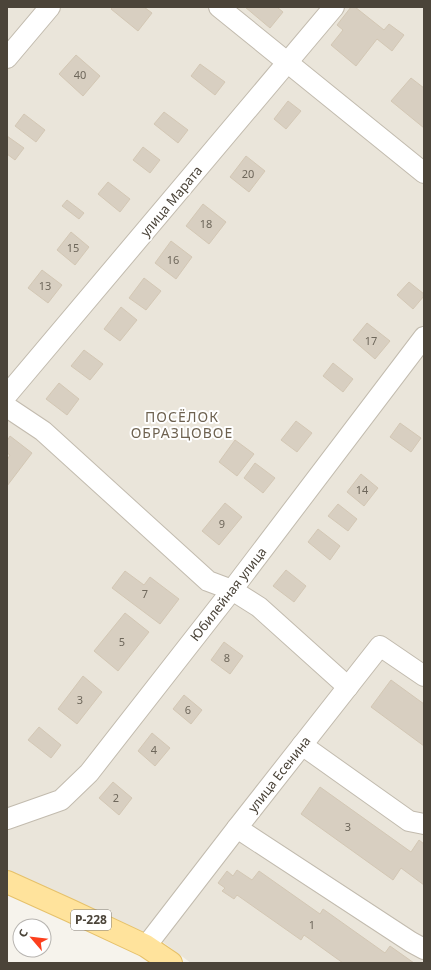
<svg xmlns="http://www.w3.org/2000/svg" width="431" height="970" font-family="'Noto Sans',sans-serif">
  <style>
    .residential { fill: #eae5da }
    .building { fill: #d8cfc1; stroke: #d3c7b4 }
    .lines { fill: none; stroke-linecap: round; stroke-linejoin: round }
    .minor-casing { stroke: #c2bbae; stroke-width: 22 }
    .major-casing { stroke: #e6c16a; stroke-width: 24 }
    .minor { stroke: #fff; stroke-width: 20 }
    .major { stroke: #ffe39c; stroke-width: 22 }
    .labels { text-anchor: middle; stroke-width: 4; stroke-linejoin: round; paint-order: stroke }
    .number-label { font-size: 11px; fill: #6e675b }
    .shield { fill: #fff; stroke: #817c74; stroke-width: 1 }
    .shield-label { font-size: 12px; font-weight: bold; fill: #4b4439 }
    .street-label { font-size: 13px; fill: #4b4439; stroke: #fff }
    .neighbourhood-label { font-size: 14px; letter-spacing: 1px; fill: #6e6250; stroke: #fff }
  </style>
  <rect width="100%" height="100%" fill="#f6f3ec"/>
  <polygon class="residential" points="7,7 424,7 424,963 191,963 156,937 7,875"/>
  <g class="building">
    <polygon points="113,7 144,7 152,13 138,31 111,9"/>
    <polygon points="245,7 277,7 283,12 270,28"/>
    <polygon points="351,7 355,7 384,30 389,24 404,35 392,51 377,39 356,66 331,45 343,30 337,25"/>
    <polygon points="76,55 100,76 83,96 59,74"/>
    <polygon points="200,64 225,82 215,95 191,76"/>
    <polygon points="411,78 424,88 424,128 391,101"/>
    <polygon points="288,101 301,111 286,129 274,119"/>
    <polygon points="164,112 188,130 178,143 154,124"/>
    <polygon points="24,114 45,130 36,142 15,126"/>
    <polygon points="7,136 24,148 15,160 7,154"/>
    <polygon points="143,147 160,160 150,173 133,160"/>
    <polygon points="246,156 265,171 249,192 230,177"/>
    <polygon points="108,182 130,199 120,212 98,194"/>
    <polygon points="67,200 84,213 79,219 62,206"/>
    <polygon points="203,204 226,222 209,244 186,226"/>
    <polygon points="71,232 89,247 75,265 57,250"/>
    <polygon points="171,241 192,257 176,279 155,263"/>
    <polygon points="42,270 62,285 48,303 28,288"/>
    <polygon points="144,278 161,291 146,310 129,298"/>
    <polygon points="409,282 424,294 424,296 413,309 397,295"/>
    <polygon points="121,307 137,320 120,341 104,329"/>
    <polygon points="367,323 390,341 375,359 353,340"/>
    <polygon points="84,350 103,364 90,380 71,366"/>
    <polygon points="333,363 353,379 343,392 323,376"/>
    <polygon points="59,383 79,399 67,415 46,399"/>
    <polygon points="296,421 312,433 297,452 281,440"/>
    <polygon points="400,423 421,438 411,452 390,437"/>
    <polygon points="10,436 32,453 7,486 7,460 10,455 7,453 7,441"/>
    <polygon points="235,440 254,454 237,476 219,462"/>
    <polygon points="255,463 275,478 263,493 244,478"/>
    <polygon points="361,474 378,488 364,506 347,492"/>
    <polygon points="225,503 242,517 219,545 202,531"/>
    <polygon points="338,504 357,519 348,531 328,516"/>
    <polygon points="318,529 340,546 330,560 308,542"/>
    <polygon points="286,570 306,586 294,602 273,586"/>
    <polygon points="125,571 144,585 150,577 179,599 160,624 112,588"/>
    <polygon points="125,613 149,632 118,671 94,651"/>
    <polygon points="224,642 243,656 230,674 211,660"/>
    <polygon points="83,676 102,692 77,724 58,709"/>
    <polygon points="391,680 424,704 424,746 371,707"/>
    <polygon points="184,695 202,710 191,724 173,709"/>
    <polygon points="39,727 61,745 51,758 28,740"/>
    <polygon points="152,733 170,748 155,766 138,751"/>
    <polygon points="113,782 132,798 119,815 99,798"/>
    <polygon points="320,787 411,852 419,840 424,844 424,885 401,868 393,880 301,814"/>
    <polygon points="237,870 252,880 259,871 320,914 323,909 385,953 390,946 414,963 343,963 304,935 301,940 237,895 234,899 222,891 225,888 218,883 227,871 233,876"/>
  </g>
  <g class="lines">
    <g class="minor-casing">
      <g id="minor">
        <polyline points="219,7 424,173"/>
        <polyline points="7,58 50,7"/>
        <polyline points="7,395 334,7"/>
        <polyline points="7,407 43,431 208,581 232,590 259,607 348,687"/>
        <polyline points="302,745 409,821 424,824"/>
        <polyline points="7,819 61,800 89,773 232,590 424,337"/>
        <polyline points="237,828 411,942 424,949"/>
        <polyline points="146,946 237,828 380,646 424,676"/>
      </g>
    </g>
    <g class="major-casing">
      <polyline id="major" points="7,882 69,910 146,946 171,963"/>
    </g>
    <use href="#minor" class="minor"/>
    <use href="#major" class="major"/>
  </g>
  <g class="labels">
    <g class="number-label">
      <text x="80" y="79">40</text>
      <text x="248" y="178">20</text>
      <text x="206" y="228">18</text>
      <text x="73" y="252">15</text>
      <text x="173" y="264">16</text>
      <text x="45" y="290">13</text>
      <text x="371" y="345">17</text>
      <text x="362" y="494">14</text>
      <text x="222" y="528">9</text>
      <text x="145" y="598">7</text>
      <text x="122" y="646">5</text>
      <text x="227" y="662">8</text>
      <text x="80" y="704">3</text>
      <text x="188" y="714">6</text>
      <text x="154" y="754">4</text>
      <text x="116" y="802">2</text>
      <text x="348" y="831">3</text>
      <text x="312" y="929">1</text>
    </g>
    <rect class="shield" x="71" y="910" width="40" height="20" rx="3"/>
    <g class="shield-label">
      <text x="91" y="924">Р-228</text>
    </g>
    <g class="street-label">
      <text transform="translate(171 201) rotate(-50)" y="5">улица Марата</text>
      <text transform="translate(228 594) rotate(-52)" y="5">Юбилейная улица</text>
      <text transform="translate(279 774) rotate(-52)" y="5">улица Есенина</text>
    </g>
    <g class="neighbourhood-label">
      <text x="182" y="422">ПОСЁЛОК<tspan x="182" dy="16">ОБРАЗЦОВОЕ</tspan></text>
    </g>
  </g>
  <rect width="431" height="970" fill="none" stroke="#4b4439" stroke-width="16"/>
  <g transform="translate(32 938) rotate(298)"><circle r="19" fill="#ffffff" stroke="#b7b4b0"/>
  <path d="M0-3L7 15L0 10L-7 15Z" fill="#fc3f1d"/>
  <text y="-6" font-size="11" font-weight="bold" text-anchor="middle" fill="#4b4439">С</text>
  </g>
</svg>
